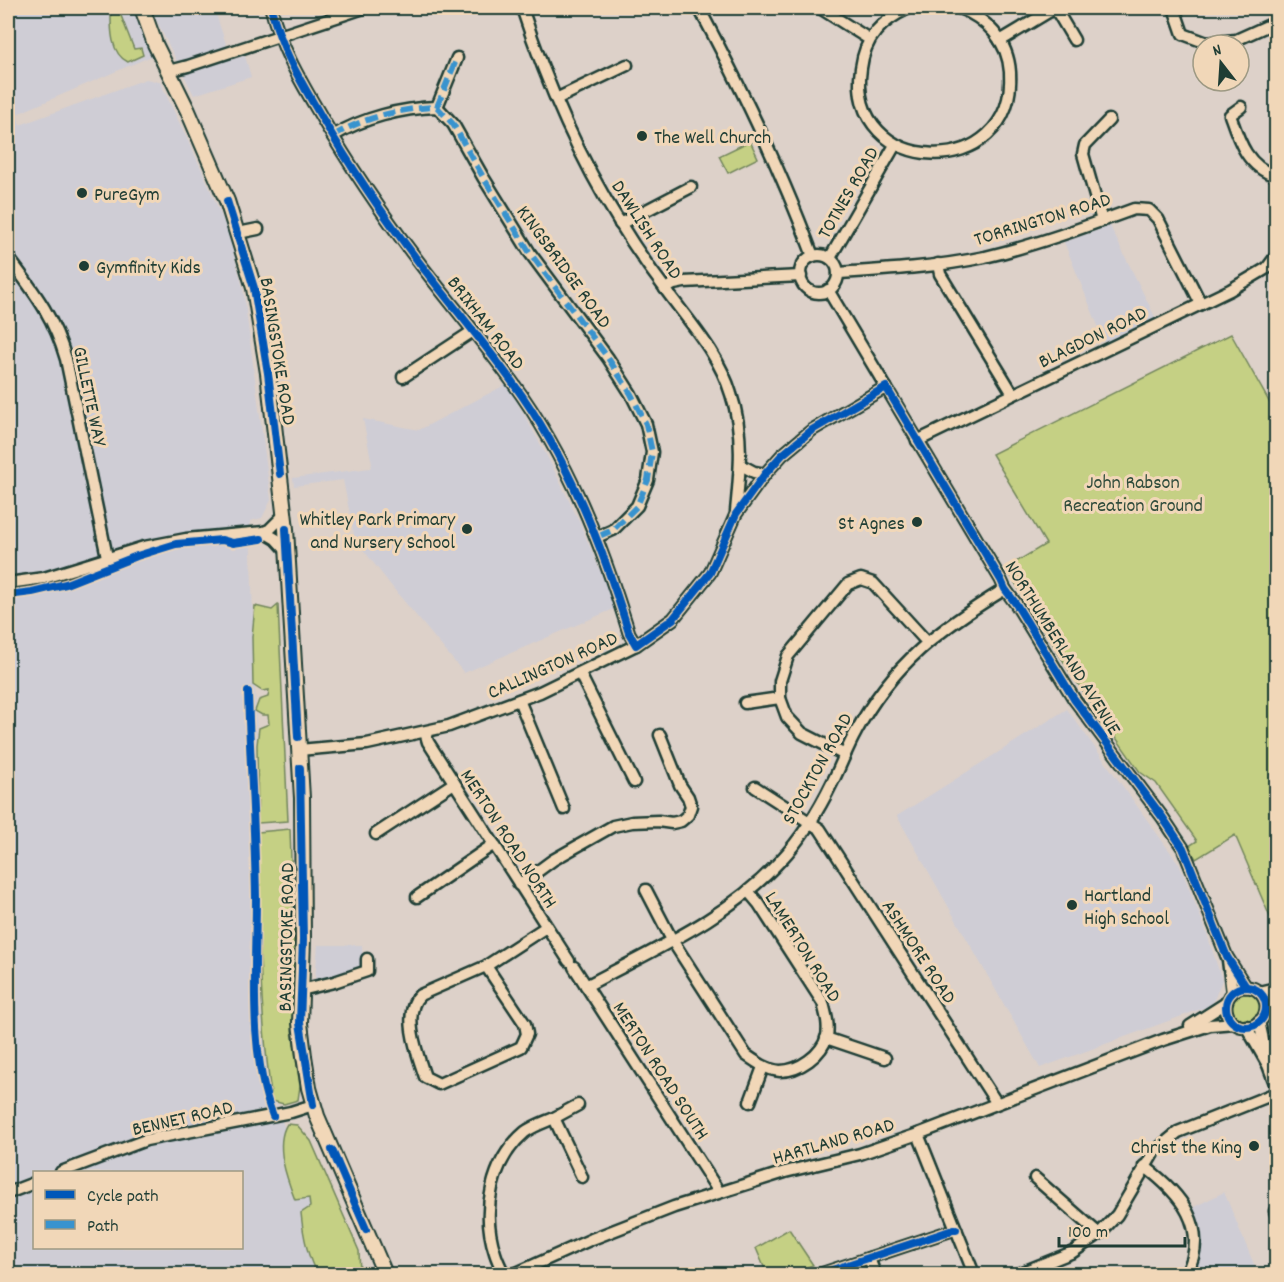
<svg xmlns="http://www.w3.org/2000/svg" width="1284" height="1282" font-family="Dekko,sans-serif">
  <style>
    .built { fill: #cfcdd5; fill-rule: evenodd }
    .green { fill: #c5d084; stroke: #72865c; stroke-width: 1.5 }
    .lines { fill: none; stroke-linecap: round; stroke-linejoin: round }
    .minor-casing { stroke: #1f3d34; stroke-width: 15 }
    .major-casing { stroke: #1f3d34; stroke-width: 18 }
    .minor { stroke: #f1d7b8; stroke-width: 10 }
    .major { stroke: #f1d7b8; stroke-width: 14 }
    .quiet { stroke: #3993ce; stroke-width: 6; stroke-dasharray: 12 6; stroke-linecap: butt }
    .cycleway-casing { stroke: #f1d7b8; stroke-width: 11 }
    .cycleway { stroke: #0057b8; stroke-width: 8 }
    .poi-dot { fill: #1f3d34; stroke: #f1d7b8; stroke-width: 2 }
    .labels { text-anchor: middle; stroke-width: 6; stroke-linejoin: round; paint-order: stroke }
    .poi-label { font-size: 20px; fill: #1f3d34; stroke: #f1d7b8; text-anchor: start }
    .street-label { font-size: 20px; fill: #1f3d34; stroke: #f1d7b8 }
    .park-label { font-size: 20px; fill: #304c3c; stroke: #f1d7b8 }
  </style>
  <rect width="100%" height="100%" fill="#ddd1c9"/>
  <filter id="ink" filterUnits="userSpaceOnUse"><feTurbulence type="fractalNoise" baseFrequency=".0167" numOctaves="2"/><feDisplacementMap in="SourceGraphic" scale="12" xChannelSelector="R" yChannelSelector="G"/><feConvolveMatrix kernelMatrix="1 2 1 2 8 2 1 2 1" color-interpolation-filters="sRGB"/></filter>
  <g filter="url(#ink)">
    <g class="built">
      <path d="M8,8H133L154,55L17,114L20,125L146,79L160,82L201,168L227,229L243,288L271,500L262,518L250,521L266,1042L276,1104L309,1197L350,1274H8ZM34,1172H242V1248H34Z"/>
      <polygon points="150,8 214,8 231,59 245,56 251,77 194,95"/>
      <polygon points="1110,226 1156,319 1105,343 1064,242"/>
      <polygon points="507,384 548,458 578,519 616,608 464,673 393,588 355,539 343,480 294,486 293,478 370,468 372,464 363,419 419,430"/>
      <polygon points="1067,709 1179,864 1205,928 1222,980 1212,1005 1040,1068 897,816"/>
      <polygon points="318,945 362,945 363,968 334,979 315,980"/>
      <polygon points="1224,1192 1258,1274 1193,1274 1201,1254 1194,1207"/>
    </g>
    <g class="green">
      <path d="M111,8H118L134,49L141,48L143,55L128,62C109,53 111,25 111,8Z"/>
      <polygon points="750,141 758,158 728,173 719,156"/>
      <polygon points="1231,334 1276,414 1276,931 1235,835 1196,859 1189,846 1197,841 1156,783 1140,772 1072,675 1006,568 1046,544 992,454"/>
      <polygon points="278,605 288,821 258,823 257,745 259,728 269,724 268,715 262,715 255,711 259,700 268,697 269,690 262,691 253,685 252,637 255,606 272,610"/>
      <path d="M290,829L295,978L292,1031L300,1086L298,1100L284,1104L272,1101C259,1012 259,922 258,832Z"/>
      <circle cx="1245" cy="1006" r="15"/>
      <path d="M287,1124L297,1125L311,1141L359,1251L360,1274H317C307,1256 303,1234 301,1213L310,1207L309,1198L295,1200C287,1179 274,1145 287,1124Z"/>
      <polygon points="789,1229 813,1265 789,1274 767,1274 756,1248"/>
    </g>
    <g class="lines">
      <g class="minor-casing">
        <g id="minor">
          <path d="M271,8C282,51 300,80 322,118C351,168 384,216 418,261C449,302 483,341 513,383C568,458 602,545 629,633L636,645"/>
          <path d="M522,8C546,82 578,156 620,223C634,246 650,269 666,290C690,323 719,354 731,394C744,432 740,472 736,511"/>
          <path d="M699,8C742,89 781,170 813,256"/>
          <polyline points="820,8 869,39"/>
          <path d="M909,8C881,21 865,37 861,68C845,178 1017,185 1010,72C1008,41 986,18 959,8"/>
          <polyline points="1055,8 1074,40"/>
          <polyline points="1174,8 1183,34 1207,43 1236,40 1276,22"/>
          <polyline points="1000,41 1055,8"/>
          <polyline points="169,71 188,66 364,8"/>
          <polyline points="556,99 627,65"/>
          <polyline points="437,107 457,58"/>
          <path d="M1241,107L1230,115C1239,141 1247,167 1276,176"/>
          <path d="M333,136C362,118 402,108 437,107L453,124L483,177L530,253L608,358L631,394L646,424L652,452L648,480L637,506L613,530L597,537"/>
          <polyline points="1102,221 1083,154 1085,145 1109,120"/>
          <polyline points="620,224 691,187"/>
          <polyline points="238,233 258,229"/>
          <circle cx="819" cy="274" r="19"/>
          <path d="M8,257C34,292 53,315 66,359L107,557"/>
          <polyline points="830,258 895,145"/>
          <polyline points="938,264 940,274 1013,394"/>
          <path d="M838,273C887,270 937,267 985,257C1036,245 1085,227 1134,209L1149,210L1158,219L1201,304"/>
          <polyline points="665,289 674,284 684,282 801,276"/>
          <polyline points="828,290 1001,580 1005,589 1016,604 1074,699 1163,818 1183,848 1227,957 1246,987"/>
          <polyline points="403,377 473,331"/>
          <polyline points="917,441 1230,290 1267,268 1276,256"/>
          <polyline points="741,465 754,472 765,474"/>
          <polyline points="264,532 276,539 288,552"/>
          <polyline points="8,583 44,578 144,547 186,539 264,532 269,530 285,514"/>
          <polyline points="580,674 634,782"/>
          <polyline points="519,700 564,809"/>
          <polyline points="745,703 780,698"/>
          <polyline points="425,732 428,742 569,961"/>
          <polyline points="299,750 367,744 449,726 540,692 636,645 673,619 710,573 736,514 765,474 782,455 812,430 886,387"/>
          <polyline points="845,755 802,733 787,717 780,698 780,681 788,656 848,584 861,579 873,583 927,642"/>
          <polyline points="755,787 820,829 996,1102"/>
          <polyline points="376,834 454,783"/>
          <polyline points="519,885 553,860 613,826 632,822 658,821 672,823 681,821 688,815 691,806 688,797 680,785 660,735"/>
          <path d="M646,890L672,940L746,1055C756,1062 767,1070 780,1071C799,1071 822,1055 827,1036C829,1024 826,1015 823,1003L759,904L748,891"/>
          <polyline points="417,897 494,844"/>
          <polyline points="1228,960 1232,993"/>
          <path d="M486,966L420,995C401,1013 418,1056 425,1077L439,1084L521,1047L527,1034L525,1024L486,966L546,927"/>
          <polyline points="574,967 719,1192"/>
          <path d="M586,986C653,950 728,918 780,861C802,838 819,810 833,781C841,765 847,748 856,732C892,664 941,628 1005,589"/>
          <circle cx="1246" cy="1007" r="20"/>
          <polyline points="301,990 334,982 367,971 367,959"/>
          <polyline points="1259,992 1276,988"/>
          <polyline points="1259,1021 1267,1059"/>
          <polyline points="1190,1026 1226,1003"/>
          <polyline points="1246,1026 1268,1065 1276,1086"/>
          <polyline points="826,1038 885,1058"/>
          <polyline points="750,1102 763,1067"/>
          <polyline points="554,1118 578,1105"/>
          <polyline points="918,1134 974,1274"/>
          <path d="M1144,1166C1180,1193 1211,1228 1186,1274"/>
          <polyline points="61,1172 146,1140 291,1112 313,1105"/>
          <polyline points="1035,1178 1099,1234"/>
          <polyline points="8,1193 34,1183"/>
          <polyline points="1275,1211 1276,1214"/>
          <polyline points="869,1258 875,1274"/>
          <path d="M504,1274C501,1268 497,1260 495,1253C481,1211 491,1161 525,1132C533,1126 545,1122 554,1118L582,1177"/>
          <polyline points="514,1274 592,1239 674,1207 785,1172 860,1154 918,1134 1163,1040 1210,1025 1235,1023"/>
          <polyline points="820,1274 956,1229"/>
          <polyline points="1018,1274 1073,1252 1099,1234 1117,1215 1154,1152 1178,1132 1276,1093"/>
        </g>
      </g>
      <g class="major-casing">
        <polyline id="major" points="142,8 155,44 188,111 227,201 254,288 268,373 286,529 302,798 303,940 300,1023 304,1056 309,1088 317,1116 385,1274"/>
      </g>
      <use href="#minor" class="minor"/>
      <use href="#major" class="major"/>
      <g class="quiet">
        <polyline points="437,107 457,58"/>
        <path d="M333,136C362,118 402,108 437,107L453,124L483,177L530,253L608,358L631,394L646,424L652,452L648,480L637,506L613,530L597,537"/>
      </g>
      <g class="cycleway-casing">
        <g id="cycleway">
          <path d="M271,8C282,51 300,80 322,118C351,168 384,216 418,261C449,302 483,341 513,383C568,458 602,545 629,633L636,645L673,619L710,573L736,514L765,474L782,455L812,430L886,387L1001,580L1005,589L1016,604L1074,699L1163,818L1183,848L1227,957L1246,987"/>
          <polyline points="227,201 254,288 268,373 280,474"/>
          <polyline points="286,529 298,737"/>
          <polyline points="8,595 32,592 66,584 137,556 176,544 222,540 233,543 261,539"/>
          <path d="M248,692C250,761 255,829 256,898C256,965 248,1053 273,1116"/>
          <polyline points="300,768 303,940 300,1023 313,1105"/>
          <circle cx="1246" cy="1007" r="20"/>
          <polyline points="332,1150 366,1229"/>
          <polyline points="820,1274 956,1229"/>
        </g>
      </g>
      <use href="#cycleway" class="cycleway"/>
    </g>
  </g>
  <g class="poi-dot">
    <circle cx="642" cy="136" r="6"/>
    <circle cx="82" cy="193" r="6"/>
    <circle cx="84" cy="266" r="6"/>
    <circle cx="917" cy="522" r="6"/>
    <circle cx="467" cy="529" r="6"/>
    <circle cx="1072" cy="905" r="6"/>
    <circle cx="1254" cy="1146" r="6"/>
  </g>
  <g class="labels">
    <g class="poi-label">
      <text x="654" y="143">The Well Church</text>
      <text x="94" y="200">PureGym</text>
      <text x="96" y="273">Gymfinity Kids</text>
      <text x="455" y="525" text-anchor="end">Whitley Park Primary<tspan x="455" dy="23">and Nursery School</tspan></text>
      <text x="905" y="529" text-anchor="end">St Agnes</text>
      <text x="1084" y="901">Hartland<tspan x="1084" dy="23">High School</tspan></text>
      <text x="1242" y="1153" text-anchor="end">Christ the King</text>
    </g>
    <g class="street-label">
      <text transform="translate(847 192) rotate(-60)" y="7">TOTNES ROAD</text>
      <text transform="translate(1042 218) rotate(-17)" y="7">TORRINGTON ROAD</text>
      <text transform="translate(648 229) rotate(57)" y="7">DAWLISH ROAD</text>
      <text transform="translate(565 266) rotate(54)" y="7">KINGSBRIDGE ROAD</text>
      <text transform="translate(487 322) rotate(52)" y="7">BRIXHAM ROAD</text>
      <text transform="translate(1092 336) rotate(-26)" y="7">BLAGDON ROAD</text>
      <text transform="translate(279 351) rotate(81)" y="7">BASINGSTOKE ROAD</text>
      <text transform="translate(91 396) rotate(78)" y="7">GILLETTE WAY</text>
      <text transform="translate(1064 647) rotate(58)" y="7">NORTHUMBERLAND AVENUE</text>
      <text transform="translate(552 664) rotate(-24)" y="7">CALLINGTON ROAD</text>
      <text transform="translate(816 768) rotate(-61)" y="7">STOCKTON ROAD</text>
      <text transform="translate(510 838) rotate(57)" y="7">MERTON ROAD NORTH</text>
      <text transform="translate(285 937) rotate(-89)" y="7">BASINGSTOKE ROAD</text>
      <text transform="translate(804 946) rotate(58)" y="7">LAMERTON ROAD</text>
      <text transform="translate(920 951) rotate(57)" y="7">ASHMORE ROAD</text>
      <text transform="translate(662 1070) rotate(57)" y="7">MERTON ROAD SOUTH</text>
      <text transform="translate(182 1117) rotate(-13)" y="7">BENNET ROAD</text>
      <text transform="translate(833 1140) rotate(-16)" y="7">HARTLAND ROAD</text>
    </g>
    <g class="park-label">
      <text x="1133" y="488">John Rabson<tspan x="1133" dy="23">Recreation Ground</tspan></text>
    </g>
  </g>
  <rect width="1284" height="1282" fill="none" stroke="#f1d7b8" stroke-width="30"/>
  <rect x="15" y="15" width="1254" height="1252" fill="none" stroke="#1f3d34" stroke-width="2" filter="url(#ink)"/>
  <rect x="33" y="1171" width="210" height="78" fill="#f1d7b8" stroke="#9d9983" stroke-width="1.5"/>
  <rect x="45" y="1190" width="30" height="9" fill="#0057b8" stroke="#9d9983" stroke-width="1.5"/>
  <text x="87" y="1201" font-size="18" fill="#1f3d34">Cycle path</text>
  <rect x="45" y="1220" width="30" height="9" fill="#3993ce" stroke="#9d9983" stroke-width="1.5"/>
  <text x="87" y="1231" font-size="18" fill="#1f3d34">Path</text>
  <g transform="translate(1221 63) rotate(343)"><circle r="28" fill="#f1d7b8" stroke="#9d9983" stroke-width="1.5"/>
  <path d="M0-4.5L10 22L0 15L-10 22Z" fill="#1f3d34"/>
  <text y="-9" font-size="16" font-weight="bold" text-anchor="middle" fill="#1f3d34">N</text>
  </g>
  <path d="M1059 1237v9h126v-9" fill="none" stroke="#1f3d34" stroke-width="3"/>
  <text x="1068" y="1237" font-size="18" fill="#1f3d34" stroke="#f1d7b8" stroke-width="4.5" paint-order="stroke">100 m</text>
</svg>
